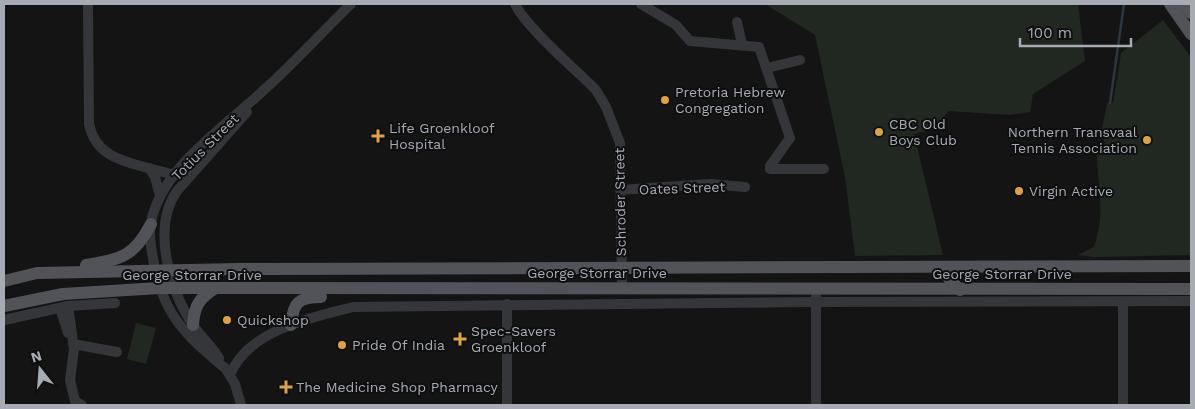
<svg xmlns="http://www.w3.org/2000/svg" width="1195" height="409" font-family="'Work Sans',sans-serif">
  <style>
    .green { fill: #202821 }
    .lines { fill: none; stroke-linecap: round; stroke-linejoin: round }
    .stream { stroke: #2e373d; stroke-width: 2.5 }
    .minor { stroke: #35363a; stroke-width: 10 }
    .major { stroke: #515359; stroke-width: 12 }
    .poi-dot { fill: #e0a141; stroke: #0f0f10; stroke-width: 2 }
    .labels { text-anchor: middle; stroke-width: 4; stroke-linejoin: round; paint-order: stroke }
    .poi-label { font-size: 14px; fill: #a7acb4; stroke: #0f0f10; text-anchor: start }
    .street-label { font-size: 14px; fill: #a7acb4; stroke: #0f0f10 }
  </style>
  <rect width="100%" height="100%" fill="#141415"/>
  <g class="green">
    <polygon points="765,4 1078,4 1085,61 1033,94 1030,112 1010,115 949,111 931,130 914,134 943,255 855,256 845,177 815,35"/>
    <path d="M1163,20L1191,57V255L1093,257L1078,255L1094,247C1107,208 1096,184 1097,146L1105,144L1102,129L1107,103H1113L1121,53Z"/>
    <polygon points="136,323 156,328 146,364 127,359"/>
  </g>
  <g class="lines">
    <polyline class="stream" points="1110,103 1124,4"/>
    <g class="minor">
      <path d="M88,4L89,124C95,154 119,160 144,167C155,170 168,174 179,175"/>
      <path d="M515,4C526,27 576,70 596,90L606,107L620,143L622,288"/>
      <polyline points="641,4 676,25 690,41 759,47 790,138 770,166 770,169 824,169"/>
      <polyline points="737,22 742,44"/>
      <polyline points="767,68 800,60"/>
      <polyline points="149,168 155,177 160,196"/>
      <polyline points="620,190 710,184 745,187"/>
      <polyline points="1123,302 1123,405"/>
      <polyline points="507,304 507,405"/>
      <polyline points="68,306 74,349 70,380 75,401 82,405"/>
      <polyline points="60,308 68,333"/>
      <polyline points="4,320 68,306 115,303"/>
      <polyline points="73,344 117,352"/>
      <path d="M219,358C212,346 201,337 193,325C170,290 151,228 177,191L247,112"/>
      <path d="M226,369C185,334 163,316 153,259C151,246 148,232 152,218C164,166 228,124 265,89C295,62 322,32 351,4"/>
      <polyline points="227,371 235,384 241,405"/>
      <path d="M230,375C248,330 311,318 353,307L816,302L1191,301"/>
      <polyline points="816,405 816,296"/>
    </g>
    <g class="major">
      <polyline points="1170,4 1191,34"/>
      <polyline points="1184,4 1191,13"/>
      <path d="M86,265C121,259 134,257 151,224"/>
      <polyline points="943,267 950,280 960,290"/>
      <polyline points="4,281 37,273 238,269 1191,266"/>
      <polyline points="4,306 63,294 159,288 1191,289"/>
      <path d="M193,325C194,307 199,298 214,289"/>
      <path d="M291,325C293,303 298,297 321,297"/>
    </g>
  </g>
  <g class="poi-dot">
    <circle cx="665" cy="100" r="5"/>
    <circle cx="879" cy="132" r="5"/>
    <path d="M375.5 128.5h5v5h5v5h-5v5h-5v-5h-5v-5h5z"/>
    <circle cx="1147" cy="140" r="5"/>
    <circle cx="1019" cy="191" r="5"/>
    <circle cx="227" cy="320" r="5"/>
    <path d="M457.5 331.5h5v5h5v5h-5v5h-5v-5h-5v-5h5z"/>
    <circle cx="342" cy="345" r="5"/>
    <path d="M283.5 379.5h5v5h5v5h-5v5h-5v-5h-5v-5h5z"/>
  </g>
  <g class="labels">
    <g class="poi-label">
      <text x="675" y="97">Pretoria Hebrew<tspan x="675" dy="16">Congregation</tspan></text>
      <text x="889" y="129">CBC Old<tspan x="889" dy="16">Boys Club</tspan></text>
      <text x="389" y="133">Life Groenkloof<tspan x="389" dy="16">Hospital</tspan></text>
      <text x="1137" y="137" text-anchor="end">Northern Transvaal<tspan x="1137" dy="16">Tennis Association</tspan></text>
      <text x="1029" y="196">Virgin Active</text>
      <text x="237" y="325">Quickshop</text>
      <text x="471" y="336">Spec-Savers<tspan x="471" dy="16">Groenkloof</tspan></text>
      <text x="352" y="350">Pride Of India</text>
      <text x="296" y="392">The Medicine Shop Pharmacy</text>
    </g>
    <g class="street-label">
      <text transform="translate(205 147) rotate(-45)" y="5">Totius Street</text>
      <text transform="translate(682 188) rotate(-2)" y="5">Oates Street</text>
      <text transform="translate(620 202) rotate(-91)" y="5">Schroder Street</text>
      <text x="597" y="278">George Storrar Drive</text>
      <text x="1002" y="279">George Storrar Drive</text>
      <text x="192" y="280">George Storrar Drive</text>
    </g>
  </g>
  <rect width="1195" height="409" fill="none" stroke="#a7acb4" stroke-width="10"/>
  <g transform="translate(40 369) rotate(343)" stroke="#0f0f10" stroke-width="4" paint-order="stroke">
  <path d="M0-4L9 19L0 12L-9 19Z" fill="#a7acb4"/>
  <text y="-8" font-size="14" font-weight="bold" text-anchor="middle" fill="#a7acb4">N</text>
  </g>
  <path d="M1020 38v8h111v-8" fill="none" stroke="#a7acb4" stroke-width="2.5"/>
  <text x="1028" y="38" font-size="15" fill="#a7acb4" stroke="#0f0f10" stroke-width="4" paint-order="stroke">100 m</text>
</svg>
